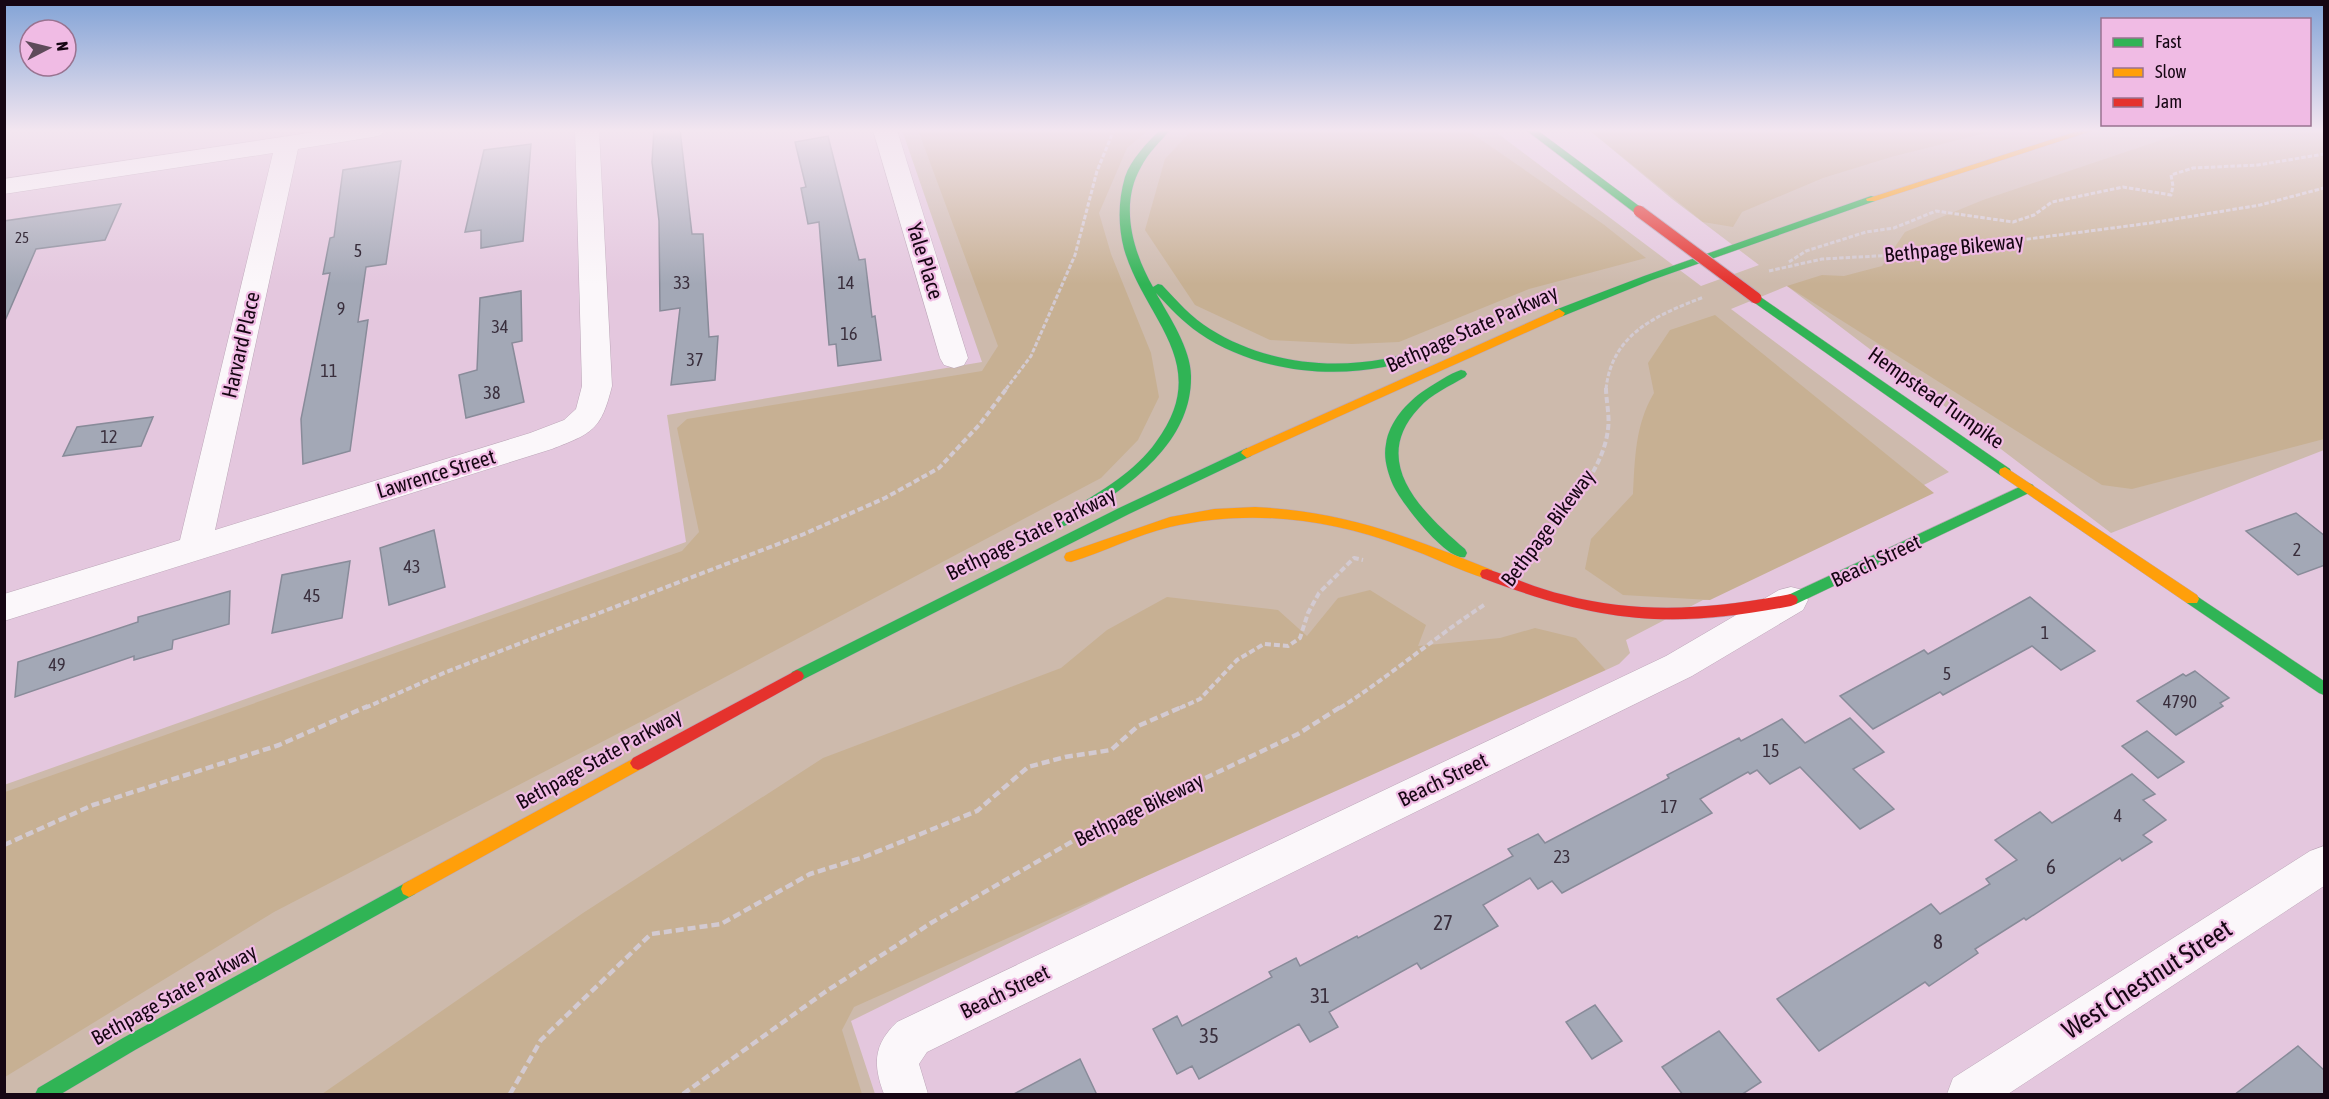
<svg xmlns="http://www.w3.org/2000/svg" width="2329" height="1099" font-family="'Asap Condensed',sans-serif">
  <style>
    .green { fill: #cdbaac }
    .forest { fill: #c7b093 }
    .building { fill: #a3a8b6; stroke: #888b99; stroke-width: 1.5 }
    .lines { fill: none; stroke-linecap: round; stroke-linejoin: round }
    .street-casing { stroke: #bca6b8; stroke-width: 1 }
    .fast-casing { stroke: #bca6b8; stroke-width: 1 }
    .slow-casing { stroke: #bca6b8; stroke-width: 1 }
    .jam-casing { stroke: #bca6b8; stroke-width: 1 }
    .path-far2 { stroke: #d3cad1; stroke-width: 3; stroke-dasharray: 4.5 2; stroke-linecap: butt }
    .path-far1 { stroke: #d3cad1; stroke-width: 4; stroke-dasharray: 6 3; stroke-linecap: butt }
    .path { stroke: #d3cad1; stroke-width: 4.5; stroke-dasharray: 8 4; stroke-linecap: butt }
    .street { fill: #fbf7fa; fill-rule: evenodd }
    .fast { fill: #30b455; fill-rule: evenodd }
    .slow { fill: #ff9f0a; fill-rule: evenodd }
    .jam { fill: #e5322d; fill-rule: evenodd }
    .jam-bridge-casing { stroke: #bca6b8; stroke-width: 13; stroke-linecap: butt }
    .jam-bridge { stroke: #e5322d; stroke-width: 11 }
    .labels { text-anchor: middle; stroke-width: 4.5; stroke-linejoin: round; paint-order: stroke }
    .far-number-label { font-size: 15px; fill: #392e3c }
    .number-label { font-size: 18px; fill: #392e3c }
    .street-label { font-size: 21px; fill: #160613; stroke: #f0bbe4 }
    .near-number-label { font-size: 21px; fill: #392e3c }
    .near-street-label { font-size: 26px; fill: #160613; stroke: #f0bbe4 }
  </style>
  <rect width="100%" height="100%" fill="#e4c7de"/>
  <polygon class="green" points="902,130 1493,130 1701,286 1759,265 1672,199 1589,130 2324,130 2324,450 2111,533 1787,286 1731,309 1949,472 1705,599 1710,600 1703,600 1626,640 1630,653 1619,664 1606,670 1592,656 851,1021 875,1094 5,1094 4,785 686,542 667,415 982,362"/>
  <g class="forest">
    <polygon points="918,130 1149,130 1127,148 1099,213 1111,254 1151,353 1159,397 1138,440 1101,478 646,719 274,912 5,1077 5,792 682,551 699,532 677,428 687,419 982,371 998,346"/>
    <polygon points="1192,130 1467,130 1603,224 1646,258 1529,289 1399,342 1352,344 1270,340 1195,305 1145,230 1165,159"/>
    <polygon points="1589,130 1998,130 1891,157 1823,178 1742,212 1733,227 1703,222"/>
    <polygon points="2191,130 2324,130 2324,439 2132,489 2102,485 1787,286 1822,275 1844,276 1882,266 1905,232 1983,200"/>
    <path d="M1715,315L1934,493L1710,600L1623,595L1585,569L1591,539L1633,494C1635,458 1635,425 1654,393L1648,363L1670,330Z"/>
    <polygon points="1370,590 1426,625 1418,646 1500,638 1535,628 1576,638 1606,670 854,1007 842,1030 862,1094 322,1094 583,913 823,758 1061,668 1107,630 1167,597 1278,610 1307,636 1338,598"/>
  </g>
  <g class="building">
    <polygon points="654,130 680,130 692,234 703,234 709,337 718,336 715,380 671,385 680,308 660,311 659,221 652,162"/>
    <polygon points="828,136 859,260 865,259 872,317 875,316 881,360 838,366 836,344 829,345 819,222 808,224 801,188 806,187 795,142"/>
    <polygon points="531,144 523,241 481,248 481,230 465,232 484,150"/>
    <polygon points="401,161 386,264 366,267 358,322 368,320 350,451 303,464 301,419 330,273 323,274 330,238 334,237 343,170"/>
    <polygon points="121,204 105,240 36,249 4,323 4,221"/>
    <polygon points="521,291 522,341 512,343 524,402 466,418 459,375 477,370 480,298"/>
    <polygon points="153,417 141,446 63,456 77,427"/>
    <polygon points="2296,513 2325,536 2325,565 2298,575 2246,531"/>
    <polygon points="434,530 445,587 389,605 380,548"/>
    <polygon points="350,561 342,618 272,633 282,575"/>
    <polygon points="230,591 229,624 173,640 172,649 134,660 134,656 15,697 18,662 138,622 138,617"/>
    <polygon points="2030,597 2095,651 2061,670 2032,646 1943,695 1940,692 1873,729 1840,696 1924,650 1928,654"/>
    <polygon points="2195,671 2229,698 2220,703 2223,706 2176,735 2137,701 2183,674 2186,676"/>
    <polygon points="1850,718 1884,752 1853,769 1894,809 1860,829 1800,767 1770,784 1757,770 1750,774 1748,772 1700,799 1712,813 1562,893 1552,881 1538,889 1530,878 1483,905 1498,926 1421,969 1417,963 1329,1012 1338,1027 1310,1042 1299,1024 1199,1079 1192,1066 1177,1074 1153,1029 1177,1016 1182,1026 1272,977 1269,972 1296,958 1300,966 1357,936 1358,938 1513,856 1508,849 1538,834 1545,843 1669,778 1667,775 1739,738 1741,741 1782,719 1805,743"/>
    <polygon points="2147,731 2184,762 2158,778 2122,746"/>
    <polygon points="2132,774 2155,794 2143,800 2166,820 2143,835 2152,842 2122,861 2120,858 2026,920 2024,918 1975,949 1978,953 1929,986 1925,982 1819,1051 1777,999 1931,904 1940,914 1990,884 1986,879 2017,860 1995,840 2040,812 2052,823"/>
    <polygon points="1595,1005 1622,1041 1592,1059 1566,1022"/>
    <polygon points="1719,1031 1761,1082 1741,1095 1683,1095 1662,1067"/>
    <polygon points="2298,1046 2325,1071 2325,1095 2234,1095"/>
    <polygon points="1080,1059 1097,1095 1012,1095"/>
  </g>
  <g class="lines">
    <g class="street-casing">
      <g id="street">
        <path d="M328,130H385L381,135L373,137L298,149L215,530L530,433L564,420L576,409L582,386L575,130H599L612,386C601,430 593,433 552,449L4,621V594L180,540L273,153L4,194V179Z"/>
        <polygon points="873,130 897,130 968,358 964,365 954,368 944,365 940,358"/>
        <path d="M1791,587L1803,590L1808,600L1803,610L1692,676L927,1052L919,1064L928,1094H884C873,1065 873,1045 897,1022L1666,656L1779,590Z"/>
        <polygon points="2324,846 2324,886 2008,1094 1947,1094 1953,1078 2310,851"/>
      </g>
    </g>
    <g class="fast-casing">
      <g id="fast">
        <path d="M1160,130H1170C1160,142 1148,153 1141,167C1119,205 1133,252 1153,287L1158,284L1162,285C1177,301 1192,318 1210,329C1261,361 1325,370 1384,359C1402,356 1419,348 1437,343L1443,347L1441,350C1422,356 1404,363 1384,367C1323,379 1251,369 1199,333C1183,322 1169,307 1156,293C1169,316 1191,349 1191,376C1192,435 1143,475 1099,505C1088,512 1076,522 1064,526L1057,521L1059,517C1092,496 1133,475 1156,442C1214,363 1145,321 1124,249C1118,226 1118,201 1125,177C1131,159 1147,143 1160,130Z"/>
        <polygon points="1526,130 1537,130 1643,209 1643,213 1635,213"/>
        <polygon points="1871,196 1875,197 1875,201 1652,280 1563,316 1559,317 1553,313 1555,310 1644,276"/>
        <polygon points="1756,294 2010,469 2011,472 2010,475 2000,475 1752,301 1752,295"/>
        <path d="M1461,370L1465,371L1467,374L1465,377C1450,386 1431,394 1419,408C1368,462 1423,513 1465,549L1467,553L1465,557C1447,562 1400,501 1393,485C1388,473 1383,458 1386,444C1389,422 1407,402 1425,390C1436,383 1449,374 1461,370Z"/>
        <polygon points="1247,448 1253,453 1251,456 1129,514 802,680 797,682 792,680 790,676 792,672 1119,508"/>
        <polygon points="2028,483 2033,485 2034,488 2033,491 1796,604 1786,604 1784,600 1786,596"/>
        <polygon points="2192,593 2324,681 2324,695 2319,693 2187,603 2185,599 2187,595"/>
        <polygon points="409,881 415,884 417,889 415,894 135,1050 61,1094 35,1094 38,1088 123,1038"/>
      </g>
    </g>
    <g class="slow-casing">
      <g id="slow">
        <polygon points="2081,130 2095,130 1875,201 1867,201 1866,199"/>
        <polygon points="1559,309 1565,313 1563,316 1251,456 1247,458 1241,453 1243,450"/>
        <polygon points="2005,467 2197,595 2199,599 2197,603 2187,603 2000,475 1999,472 2000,469"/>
        <path d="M1255,507C1344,511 1410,537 1492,570L1494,574L1492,578L1487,579C1458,570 1431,556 1402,546C1326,518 1249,509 1170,527C1136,535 1104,552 1071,562L1066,561L1064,557L1066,553L1170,517L1214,509Z"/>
        <polygon points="638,756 643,758 646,763 643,768 415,894 409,897 403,894 401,889 403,884"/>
      </g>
    </g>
    <g class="jam-casing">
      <g id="jam">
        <path d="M1487,569C1513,577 1538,589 1565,595C1641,615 1715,609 1791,594L1796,596L1798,600L1796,604L1791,606C1669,630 1598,622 1482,578L1480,574L1482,570Z"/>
        <polygon points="797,670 802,672 804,676 802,680 643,768 638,770 633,768 630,763 633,758"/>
      </g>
    </g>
    <g class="path-far2">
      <polyline points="1789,262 1806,251 1866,232 1894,228 1936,211 2013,222 2034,215 2052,202 2123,187 2171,195 2173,186 2171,175 2193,168 2258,165 2324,154"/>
      <polyline points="1769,271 1822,259 1913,254 2151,223 2260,205 2324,188"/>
      <polyline points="1006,389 1031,356 1075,255 1097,171 1114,130"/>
      <path d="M1606,389C1612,333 1657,315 1704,297"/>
    </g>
    <g class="path-far1">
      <path d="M1529,559C1555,522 1603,476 1608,429C1610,416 1606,401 1606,388"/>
      <polyline points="365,708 446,672 804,534 885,498 939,468 980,424 1007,388"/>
      <polyline points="1180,708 1200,699 1237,660 1264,644 1288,646 1300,638 1308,613 1319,593 1354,558 1363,560"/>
      <path d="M1340,708C1390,676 1435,637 1484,605"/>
    </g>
    <g class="path">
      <polyline points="4,845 93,805 279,745 368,706"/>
      <polyline points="510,1094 541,1040 651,934 721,924 810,874 864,857 977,811 1028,767 1065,757 1111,750 1138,726 1184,706"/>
      <polyline points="683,1094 825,992 931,923 1073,841 1298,734 1342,706"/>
    </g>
    <use href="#street" class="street"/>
    <use href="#fast" class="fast"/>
    <use href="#slow" class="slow"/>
    <use href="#jam" class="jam"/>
    <g class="jam-bridge-casing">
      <polyline id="jam-bridge" points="1639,211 1756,298"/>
    </g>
    <use href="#jam-bridge" class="jam-bridge"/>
  </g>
  <linearGradient id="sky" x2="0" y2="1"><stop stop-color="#82a3d6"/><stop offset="0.46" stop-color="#f3e6f0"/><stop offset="1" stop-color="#f3e6f0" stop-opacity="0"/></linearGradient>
  <rect width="2329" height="284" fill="url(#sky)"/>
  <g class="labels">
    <g class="far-number-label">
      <text x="22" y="243">25</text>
    </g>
    <g class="number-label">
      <text x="358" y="257">5</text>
      <text x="682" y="289">33</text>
      <text x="846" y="289">14</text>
      <text x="341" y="315">9</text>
      <text x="500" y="333">34</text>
      <text x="849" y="340">16</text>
      <text x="695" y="366">37</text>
      <text x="329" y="377">11</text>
      <text x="492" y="399">38</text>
      <text x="109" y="443">12</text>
      <text x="2297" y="556">2</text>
      <text x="412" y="573">43</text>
      <text x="312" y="602">45</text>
      <text x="2045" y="639">1</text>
      <text x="57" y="671">49</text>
      <text x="1947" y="680">5</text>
      <text x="2180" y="708">4790</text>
      <text x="1771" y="757">15</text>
      <text x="1669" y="813">17</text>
      <text x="2118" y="822">4</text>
      <text x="1562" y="863">23</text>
    </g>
    <g class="street-label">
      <text transform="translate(1954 248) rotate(-6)" y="7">Bethpage Bikeway</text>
      <text transform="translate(925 261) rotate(73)" y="7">Yale Place</text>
      <text transform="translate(1472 329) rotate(-24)" y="7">Bethpage State Parkway</text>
      <text transform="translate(241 345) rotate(-77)" y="7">Harvard Place</text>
      <text transform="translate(1936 398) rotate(35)" y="7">Hempstead Turnpike</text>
      <text transform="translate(436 474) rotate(-17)" y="7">Lawrence Street</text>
      <text transform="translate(1548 528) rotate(-53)" y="7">Bethpage Bikeway</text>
      <text transform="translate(1031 534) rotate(-26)" y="7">Bethpage State Parkway</text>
      <text transform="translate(1876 561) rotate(-25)" y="7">Beach Street</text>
      <text transform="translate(599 759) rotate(-29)" y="7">Bethpage State Parkway</text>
      <text transform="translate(1443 780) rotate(-26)" y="7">Beach Street</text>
      <text transform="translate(1139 810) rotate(-26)" y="7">Bethpage Bikeway</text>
      <text transform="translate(1005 992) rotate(-26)" y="7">Beach Street</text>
      <text transform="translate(174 995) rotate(-29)" y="7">Bethpage State Parkway</text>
    </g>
    <g class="near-number-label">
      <text x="2051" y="874">6</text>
      <text x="1443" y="930">27</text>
      <text x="1938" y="949">8</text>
      <text x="1320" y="1003">31</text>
      <text x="1209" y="1043">35</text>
    </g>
    <g class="near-street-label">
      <text transform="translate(2147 979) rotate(-33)" y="9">West Chestnut Street</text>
    </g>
  </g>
  <rect width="2329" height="1099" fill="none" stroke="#160613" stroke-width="12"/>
  <rect x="2101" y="18" width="210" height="108" fill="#f0bbe4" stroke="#997390" stroke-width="1.5"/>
  <rect x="2113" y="38" width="30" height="9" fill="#30b455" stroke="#997390" stroke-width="1.5"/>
  <text x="2155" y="48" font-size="18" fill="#160613">Fast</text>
  <rect x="2113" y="68" width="30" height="9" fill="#ff9f0a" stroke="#997390" stroke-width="1.5"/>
  <text x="2155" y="78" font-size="18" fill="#160613">Slow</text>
  <rect x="2113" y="98" width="30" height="9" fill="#e5322d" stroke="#997390" stroke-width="1.5"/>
  <text x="2155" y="108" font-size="18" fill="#160613">Jam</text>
  <g transform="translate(48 48) rotate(83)"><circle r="28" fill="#f0bbe4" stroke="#997390" stroke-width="1.5"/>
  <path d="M0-4.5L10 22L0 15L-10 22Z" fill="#5e4a5a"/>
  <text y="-9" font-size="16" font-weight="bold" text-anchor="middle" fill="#160613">N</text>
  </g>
</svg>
